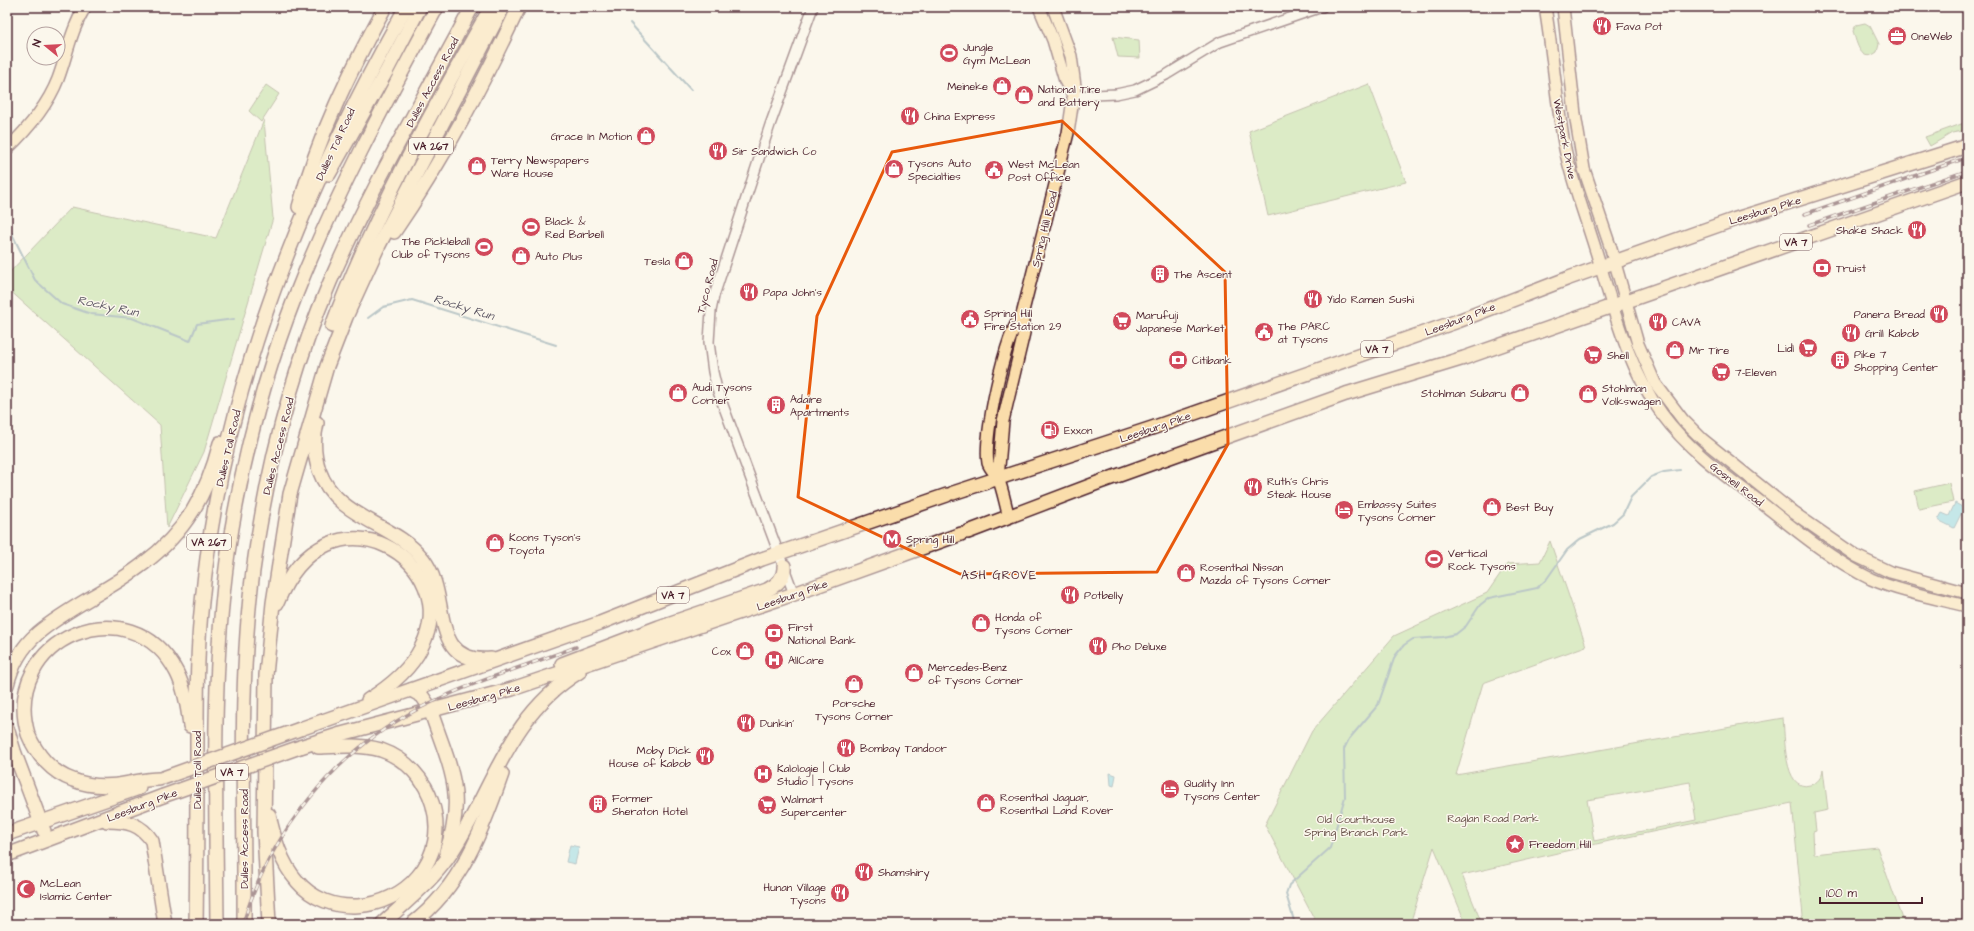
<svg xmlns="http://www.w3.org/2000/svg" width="1974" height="931" font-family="'Architects Daughter',sans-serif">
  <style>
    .green { fill: #b5dc98; stroke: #807e62; fill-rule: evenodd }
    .water { fill: #84d3e2; stroke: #6d8b99 }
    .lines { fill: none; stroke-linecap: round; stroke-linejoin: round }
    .stream { stroke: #6d8b99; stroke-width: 2 }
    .minor-casing { stroke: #4a1f2b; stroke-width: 12 }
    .major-casing { stroke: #4a1f2b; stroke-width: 14 }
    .highway-casing { stroke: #4a1f2b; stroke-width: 16 }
    .minor { stroke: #fbf7ec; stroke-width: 9 }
    .major { stroke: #faddab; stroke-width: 11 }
    .highway { stroke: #faddab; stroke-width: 13 }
    .rail-casing { stroke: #4a1f2b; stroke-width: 3.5 }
    .rail { stroke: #fbf7ec; stroke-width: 2; stroke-dasharray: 6; stroke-linecap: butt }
    .highway-bridge-casing { stroke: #4a1f2b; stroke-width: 16; stroke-linecap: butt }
    .highway-bridge { stroke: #faddab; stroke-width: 13 }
    .marked { fill: none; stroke: #e8590c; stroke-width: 3; stroke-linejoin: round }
    .labels { text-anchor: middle; stroke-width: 3; stroke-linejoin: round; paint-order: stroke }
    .shield { fill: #fbf7ec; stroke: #7f6065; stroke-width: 1 }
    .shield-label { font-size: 10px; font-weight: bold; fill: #4a1f2b }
    .poi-label { font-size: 11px; fill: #4a1f2b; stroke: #fbf7ec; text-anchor: start }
    .street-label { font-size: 11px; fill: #4a1f2b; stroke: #fbf7ec }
    .park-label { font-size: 11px; fill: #654e46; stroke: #fbf7ec }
    .water-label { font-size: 12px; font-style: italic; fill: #5b5562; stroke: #fbf7ec }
    .neighbourhood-label { font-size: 12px; letter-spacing: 1px; fill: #4a1f2b; stroke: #fbf7ec }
  </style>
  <rect width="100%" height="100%" fill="#fbf7ec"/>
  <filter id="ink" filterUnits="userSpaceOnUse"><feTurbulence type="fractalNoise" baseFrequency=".025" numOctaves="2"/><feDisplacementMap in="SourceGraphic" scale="8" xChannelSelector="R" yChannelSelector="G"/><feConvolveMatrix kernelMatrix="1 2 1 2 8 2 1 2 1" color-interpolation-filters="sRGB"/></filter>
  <g filter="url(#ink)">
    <g class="green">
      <polygon points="1729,7 1747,7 1747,9 1728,12 1727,8"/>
      <path d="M1865,23L1870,26L1879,44L1877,52C1861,64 1857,44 1853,31L1856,25Z"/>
      <polygon points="1113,37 1139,40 1140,58 1118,57"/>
      <polygon points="1369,84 1406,182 1268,216 1249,131"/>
      <polygon points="266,85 279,94 261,122 249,111"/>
      <polygon points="264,120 273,218 204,452 167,528 160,425 7,288 7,275 72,207 216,238"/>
      <polygon points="1967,122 1967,130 1952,133 1930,146 1925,137"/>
      <polygon points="1949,483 1953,502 1919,509 1915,491"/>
      <path d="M1550,541L1586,646L1483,683L1456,775L1783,718C1785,734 1783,793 1810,785C1818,783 1822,777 1823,769L1828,810L1814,813L1816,831L1813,832L1814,854L1877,847L1903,921L1917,924H1794L1803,916L1792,803L1618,839L1462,875L1482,924H1466L1434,847L1410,924H1317L1265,825L1312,731L1394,636L1487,593L1507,564L1540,562ZM1690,782L1696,820L1594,841L1587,800Z"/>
      <polygon points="1963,906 1967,906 1967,924 1962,924"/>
    </g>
    <g class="water">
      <polygon points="1955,503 1964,508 1954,528 1938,520 1942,513 1949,516"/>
      <polygon points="1110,773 1116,775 1114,786 1111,785"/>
      <polygon points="570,845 579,847 575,864 566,862"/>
    </g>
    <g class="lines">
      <g class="stream">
        <polyline points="630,23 691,90"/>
        <polyline points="7,224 35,280 62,304 91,314 132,318 190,341 197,324 234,319"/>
        <polyline points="368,318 383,307 412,300 556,345"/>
        <polyline points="1295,924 1286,894 1289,885 1330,848 1345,797 1344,749 1349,739 1378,705 1395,656 1404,645 1413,639 1443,637 1456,634 1466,626 1480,605 1489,598 1537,588 1546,580 1567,550 1580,539 1613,523 1623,514 1631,497 1651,477 1664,472 1680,470"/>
      </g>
      <g class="minor-casing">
        <g id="minor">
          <polyline points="1073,96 1116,94 1135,90 1166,75 1220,42 1322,7"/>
          <polyline points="794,594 717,389 713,372 709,342 711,311 714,296 770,125 813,7"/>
        </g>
      </g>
      <g class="major-casing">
        <g id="major">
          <polyline points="1039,7 1053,40 1065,81 1073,96"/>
          <path d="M1545,7C1553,54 1556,102 1565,149C1574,190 1590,228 1601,268C1616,319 1630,370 1662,414C1689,451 1727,477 1763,504C1797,531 1832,560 1871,579C1901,592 1935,598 1967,606"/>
          <polyline points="1563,7 1575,114 1584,169 1611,249 1638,344 1655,383 1683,420 1702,439 1794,513 1856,556 1890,572 1967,593"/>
          <path d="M7,149C28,129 47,107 58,79C67,55 71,30 85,7"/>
          <polyline points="998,478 1003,421 1024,333 1024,321 1022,315"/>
          <path d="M1009,517C1005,504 1003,490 998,478C995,473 990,469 988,463C983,437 1005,333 1022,315L1068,133L1075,86L1071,56L1053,7"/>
        </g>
      </g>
      <g class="highway-casing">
        <g id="highway">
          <polyline points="329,174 386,72 420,7"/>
          <path d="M299,207C318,136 350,71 385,7"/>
          <path d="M394,232C443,161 482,85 519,7"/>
          <path d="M332,326C374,214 432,111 491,7"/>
          <path d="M317,423C313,439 314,455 319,470C336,519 394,522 423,559C452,595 427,665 491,659"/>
          <polyline points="953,493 1152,428 1458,321 1569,278 1733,220 1967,146"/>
          <polyline points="968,532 1100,482 1346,394 1464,358 1967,182"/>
          <path d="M277,603C328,476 467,562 421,648C410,670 389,687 368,700"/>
          <path d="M562,664L659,627L767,590C777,585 785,577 784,566"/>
          <path d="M7,685C12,664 22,647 38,633C70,606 110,590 143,564C186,532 207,494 220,443"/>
          <path d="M411,690L422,696L429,706C447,762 468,792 446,852"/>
          <polyline points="7,728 14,751 44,831"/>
          <polyline points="300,729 600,623 762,559 947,495"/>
          <polyline points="300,747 341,734 512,689 794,594 961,534"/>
          <path d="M159,779C148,779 140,781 129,783C111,787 91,787 73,780C52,773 36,754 28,734C0,639 131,583 177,673C185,689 188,708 190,726"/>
          <path d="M269,815C274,838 281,863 297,881C328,918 388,912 418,876C454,834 433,768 381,750C360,744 339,746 318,747"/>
          <path d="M107,821C127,821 141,824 152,841L165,924"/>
          <polyline points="7,834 139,788"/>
          <polyline points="7,855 163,796"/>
          <path d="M196,924C197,863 197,802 197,741C197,695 197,648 202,602C222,388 302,193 406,7"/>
          <path d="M217,924C216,800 211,676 228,553C241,466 263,379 295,297C334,197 386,101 437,7"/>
          <path d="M244,924C245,806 238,688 253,571C266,473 291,373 330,282C371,187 424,98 472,7"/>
          <polyline points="269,924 264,832 266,675 273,603 290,494 327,366 346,317 377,249 503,7"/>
          <path d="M382,924C407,901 434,880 453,850C495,785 508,716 579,672"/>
          <path d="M412,924C461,887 483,829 502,774"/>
        </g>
      </g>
      <use href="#minor" class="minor"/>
      <use href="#major" class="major"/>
      <use href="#highway" class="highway"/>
      <g class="rail-casing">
        <g id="rail">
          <polyline points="1805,214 1960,160"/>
          <polyline points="1809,225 1964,172"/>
          <path d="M243,924C269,834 334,753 418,709C468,683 523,667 576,647"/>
        </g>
      </g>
      <use href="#rail" class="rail"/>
      <g class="highway-bridge-casing">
        <g id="highway-bridge">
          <polyline points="163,778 300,729"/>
          <polyline points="163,796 300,747"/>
        </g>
      </g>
      <use href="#highway-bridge" class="highway-bridge"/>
    </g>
  </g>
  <path d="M0 0H1974V931H0ZM1062,121L1225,272L1228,444L1157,572L960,574L798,497L817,316L892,152Z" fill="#fbf7ec" fill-opacity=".55" fill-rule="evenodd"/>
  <path class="marked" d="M1062,121L1225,272L1228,444L1157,572L960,574L798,497L817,316L892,152Z"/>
  <defs>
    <g id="restaurant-disc" transform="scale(1)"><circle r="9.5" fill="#d1495b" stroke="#fbf7ec"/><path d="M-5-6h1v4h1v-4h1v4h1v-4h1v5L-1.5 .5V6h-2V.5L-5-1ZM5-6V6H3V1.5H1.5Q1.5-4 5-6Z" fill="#fff"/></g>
    <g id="office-disc" transform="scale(1)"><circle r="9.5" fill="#d1495b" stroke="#fbf7ec"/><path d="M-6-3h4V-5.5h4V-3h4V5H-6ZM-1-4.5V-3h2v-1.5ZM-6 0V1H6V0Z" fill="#fff"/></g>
    <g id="stadium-disc" transform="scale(1)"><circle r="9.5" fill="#d1495b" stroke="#fbf7ec"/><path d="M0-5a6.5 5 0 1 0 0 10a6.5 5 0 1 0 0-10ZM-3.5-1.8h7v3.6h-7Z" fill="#fff"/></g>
    <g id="shop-disc" transform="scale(1)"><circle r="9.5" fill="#d1495b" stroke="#fbf7ec"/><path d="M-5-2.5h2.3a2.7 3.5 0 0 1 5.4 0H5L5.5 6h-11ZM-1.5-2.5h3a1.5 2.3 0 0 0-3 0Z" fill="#fff"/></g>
    <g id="civic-disc" transform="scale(1)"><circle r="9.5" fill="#d1495b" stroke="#fbf7ec"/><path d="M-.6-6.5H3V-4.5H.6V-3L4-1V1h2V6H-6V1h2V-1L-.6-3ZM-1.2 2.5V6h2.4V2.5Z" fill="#fff"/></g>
    <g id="bank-disc" transform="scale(1)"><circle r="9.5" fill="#d1495b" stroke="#fbf7ec"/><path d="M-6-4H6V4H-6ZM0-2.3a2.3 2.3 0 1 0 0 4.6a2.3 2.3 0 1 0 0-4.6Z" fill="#fff"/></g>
    <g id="building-disc" transform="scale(1)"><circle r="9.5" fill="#d1495b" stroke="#fbf7ec"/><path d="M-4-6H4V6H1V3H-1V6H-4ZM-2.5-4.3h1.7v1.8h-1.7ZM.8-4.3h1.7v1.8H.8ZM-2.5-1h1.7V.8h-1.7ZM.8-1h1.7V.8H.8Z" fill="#fff"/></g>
    <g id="supermarket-disc" transform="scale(1)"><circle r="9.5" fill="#d1495b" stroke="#fbf7ec"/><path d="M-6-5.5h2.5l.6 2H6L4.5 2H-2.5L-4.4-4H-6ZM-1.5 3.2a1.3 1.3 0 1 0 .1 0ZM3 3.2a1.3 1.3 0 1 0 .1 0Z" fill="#fff"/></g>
    <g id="fuel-disc" transform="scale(1)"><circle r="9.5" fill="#d1495b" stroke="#fbf7ec"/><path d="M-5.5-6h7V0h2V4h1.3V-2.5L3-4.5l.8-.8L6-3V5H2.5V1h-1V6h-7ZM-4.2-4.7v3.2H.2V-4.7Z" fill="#fff"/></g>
    <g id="hotel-disc" transform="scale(1)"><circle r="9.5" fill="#d1495b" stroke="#fbf7ec"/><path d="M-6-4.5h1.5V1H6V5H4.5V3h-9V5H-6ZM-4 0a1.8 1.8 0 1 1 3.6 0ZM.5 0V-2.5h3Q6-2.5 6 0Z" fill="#fff"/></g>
    <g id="metro-disc" transform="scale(1)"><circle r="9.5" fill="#d1495b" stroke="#fbf7ec"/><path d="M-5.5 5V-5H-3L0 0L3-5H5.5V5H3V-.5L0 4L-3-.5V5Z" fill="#fff"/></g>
    <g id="hospital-disc" transform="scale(1)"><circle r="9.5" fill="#d1495b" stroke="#fbf7ec"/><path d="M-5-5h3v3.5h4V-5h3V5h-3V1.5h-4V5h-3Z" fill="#fff"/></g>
    <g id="sight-disc" transform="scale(1)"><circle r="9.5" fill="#d1495b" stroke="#fbf7ec"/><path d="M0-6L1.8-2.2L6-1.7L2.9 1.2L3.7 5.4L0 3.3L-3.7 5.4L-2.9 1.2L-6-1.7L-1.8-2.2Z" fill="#fff"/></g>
    <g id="mosque-disc" transform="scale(1)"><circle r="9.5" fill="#d1495b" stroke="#fbf7ec"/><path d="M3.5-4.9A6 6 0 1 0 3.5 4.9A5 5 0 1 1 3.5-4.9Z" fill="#fff"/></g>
  </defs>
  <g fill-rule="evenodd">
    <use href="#restaurant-disc" x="1602" y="26"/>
    <use href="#office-disc" x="1897" y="36"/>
    <use href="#stadium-disc" x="949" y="53"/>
    <use href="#shop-disc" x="1002" y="86"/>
    <use href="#shop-disc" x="1024" y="95"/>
    <use href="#restaurant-disc" x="910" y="116"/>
    <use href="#shop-disc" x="646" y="136"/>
    <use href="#restaurant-disc" x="718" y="151"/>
    <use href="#shop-disc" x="477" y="166"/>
    <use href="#shop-disc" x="894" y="169"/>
    <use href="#civic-disc" x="994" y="170"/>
    <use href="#stadium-disc" x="531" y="227"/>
    <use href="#restaurant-disc" x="1917" y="230"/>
    <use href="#stadium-disc" x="484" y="247"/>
    <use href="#shop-disc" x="521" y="256"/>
    <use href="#shop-disc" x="684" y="261"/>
    <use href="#bank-disc" x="1822" y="268"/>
    <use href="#building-disc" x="1160" y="274"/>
    <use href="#restaurant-disc" x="749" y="292"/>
    <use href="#restaurant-disc" x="1313" y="299"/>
    <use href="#restaurant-disc" x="1939" y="314"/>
    <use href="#civic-disc" x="970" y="319"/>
    <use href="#supermarket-disc" x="1122" y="321"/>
    <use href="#restaurant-disc" x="1658" y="322"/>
    <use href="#civic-disc" x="1264" y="332"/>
    <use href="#restaurant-disc" x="1851" y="333"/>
    <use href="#supermarket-disc" x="1808" y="348"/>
    <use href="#shop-disc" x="1675" y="350"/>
    <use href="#supermarket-disc" x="1593" y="355"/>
    <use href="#bank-disc" x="1178" y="360"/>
    <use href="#building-disc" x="1840" y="360"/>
    <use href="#supermarket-disc" x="1721" y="372"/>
    <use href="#shop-disc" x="678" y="393"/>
    <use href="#shop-disc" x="1520" y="393"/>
    <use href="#shop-disc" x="1588" y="394"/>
    <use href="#building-disc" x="776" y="405"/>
    <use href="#fuel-disc" x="1050" y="430"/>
    <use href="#restaurant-disc" x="1253" y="487"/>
    <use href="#shop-disc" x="1492" y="507"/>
    <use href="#hotel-disc" x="1344" y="510"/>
    <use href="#metro-disc" x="892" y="539"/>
    <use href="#shop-disc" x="495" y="543"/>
    <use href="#stadium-disc" x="1434" y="559"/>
    <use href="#shop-disc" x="1186" y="573"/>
    <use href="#restaurant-disc" x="1070" y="595"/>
    <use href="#shop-disc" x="981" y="623"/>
    <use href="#bank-disc" x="774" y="633"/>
    <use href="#restaurant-disc" x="1098" y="646"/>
    <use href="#shop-disc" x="745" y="651"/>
    <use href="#hospital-disc" x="774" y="660"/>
    <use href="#shop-disc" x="914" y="673"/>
    <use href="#shop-disc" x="854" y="684"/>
    <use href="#restaurant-disc" x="746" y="723"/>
    <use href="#restaurant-disc" x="846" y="748"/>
    <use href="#restaurant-disc" x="705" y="756"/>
    <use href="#hospital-disc" x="763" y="774"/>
    <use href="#hotel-disc" x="1170" y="789"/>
    <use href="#shop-disc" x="986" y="803"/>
    <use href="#building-disc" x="598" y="804"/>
    <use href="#supermarket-disc" x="767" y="805"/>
    <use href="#sight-disc" x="1515" y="844"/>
    <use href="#restaurant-disc" x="864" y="872"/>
    <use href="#mosque-disc" x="26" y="889"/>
    <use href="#restaurant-disc" x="840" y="893"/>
  </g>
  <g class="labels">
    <g class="shield">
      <rect x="409" y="138" width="44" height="16" rx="3"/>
      <rect x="1780" y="234" width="32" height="16" rx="3"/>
      <rect x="1361" y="341" width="32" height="16" rx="3"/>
      <rect x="187" y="534" width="44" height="16" rx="3"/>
      <rect x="657" y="587" width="32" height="16" rx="3"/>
      <rect x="216" y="764" width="32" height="16" rx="3"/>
    </g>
    <g class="shield-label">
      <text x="431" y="150">VA 267</text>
      <text x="1796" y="246">VA 7</text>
      <text x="1377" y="353">VA 7</text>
      <text x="209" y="546">VA 267</text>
      <text x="673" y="599">VA 7</text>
      <text x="232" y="776">VA 7</text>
    </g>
    <g class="poi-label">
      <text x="1616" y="30">Fava Pot</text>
      <text x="1911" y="40">OneWeb</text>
      <text x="963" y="51">Jungle<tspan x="963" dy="13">Gym McLean</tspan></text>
      <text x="988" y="90" text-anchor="end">Meineke</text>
      <text x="1038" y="93">National Tire<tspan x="1038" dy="13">and Battery</tspan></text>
      <text x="924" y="120">China Express</text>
      <text x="632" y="140" text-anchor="end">Grace In Motion</text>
      <text x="732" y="155">Sir Sandwich Co</text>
      <text x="491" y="164">Terry Newspapers<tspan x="491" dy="13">Ware House</tspan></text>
      <text x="908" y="167">Tysons Auto<tspan x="908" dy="13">Specialties</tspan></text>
      <text x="1008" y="168">West McLean<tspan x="1008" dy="13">Post Office</tspan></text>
      <text x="545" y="225">Black &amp;<tspan x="545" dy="13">Red Barbell</tspan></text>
      <text x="1903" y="234" text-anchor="end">Shake Shack</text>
      <text x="470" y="245" text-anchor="end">The Pickleball<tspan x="470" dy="13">Club of Tysons</tspan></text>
      <text x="535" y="260">Auto Plus</text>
      <text x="670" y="265" text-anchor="end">Tesla</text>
      <text x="1836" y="272">Truist</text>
      <text x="1174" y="278">The Ascent</text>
      <text x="763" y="296">Papa John's</text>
      <text x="1327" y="303">Yido Ramen Sushi</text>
      <text x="984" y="317">Spring Hill<tspan x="984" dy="13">Fire Station 29</tspan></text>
      <text x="1925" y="318" text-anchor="end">Panera Bread</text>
      <text x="1136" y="319">Marufuji<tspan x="1136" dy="13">Japanese Market</tspan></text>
      <text x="1672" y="326">CAVA</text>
      <text x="1278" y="330">The PARC<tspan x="1278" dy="13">at Tysons</tspan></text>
      <text x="1865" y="337">Grill Kabob</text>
      <text x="1794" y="352" text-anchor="end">Lidl</text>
      <text x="1689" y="354">Mr Tire</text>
      <text x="1854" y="358">Pike 7<tspan x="1854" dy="13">Shopping Center</tspan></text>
      <text x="1607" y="359">Shell</text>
      <text x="1192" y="364">Citibank</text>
      <text x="1735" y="376">7-Eleven</text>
      <text x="692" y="391">Audi Tysons<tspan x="692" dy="13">Corner</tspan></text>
      <text x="1602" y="392">Stohlman<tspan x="1602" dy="13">Volkswagen</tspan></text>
      <text x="1506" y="397" text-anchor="end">Stohlman Subaru</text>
      <text x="790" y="403">Adaire<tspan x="790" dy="13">Apartments</tspan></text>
      <text x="1064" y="434">Exxon</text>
      <text x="1267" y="485">Ruth's Chris<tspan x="1267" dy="13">Steak House</tspan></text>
      <text x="1358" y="508">Embassy Suites<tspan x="1358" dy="13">Tysons Corner</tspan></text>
      <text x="1506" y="511">Best Buy</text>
      <text x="509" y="541">Koons Tyson’s<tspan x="509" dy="13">Toyota</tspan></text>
      <text x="906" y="543">Spring Hill</text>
      <text x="1448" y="557">Vertical<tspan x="1448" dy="13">Rock Tysons</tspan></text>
      <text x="1200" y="571">Rosenthal Nissan<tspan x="1200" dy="13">Mazda of Tysons Corner</tspan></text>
      <text x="1084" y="599">Potbelly</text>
      <text x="995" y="621">Honda of<tspan x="995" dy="13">Tysons Corner</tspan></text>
      <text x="788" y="631">First<tspan x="788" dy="13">National Bank</tspan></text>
      <text x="1112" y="650">Pho Deluxe</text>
      <text x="731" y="655" text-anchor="end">Cox</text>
      <text x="788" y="664">AllCare</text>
      <text x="928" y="671">Mercedes-Benz<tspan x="928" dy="13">of Tysons Corner</tspan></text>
      <text x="854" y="707" text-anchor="middle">Porsche<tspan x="854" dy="13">Tysons Corner</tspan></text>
      <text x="760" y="727">Dunkin'</text>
      <text x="860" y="752">Bombay Tandoor</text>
      <text x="691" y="754" text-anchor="end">Moby Dick<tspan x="691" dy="13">House of Kabob</tspan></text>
      <text x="777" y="772">Kalologie | Club<tspan x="777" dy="13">Studio | Tysons</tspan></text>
      <text x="1184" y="787">Quality Inn<tspan x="1184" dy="13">Tysons Center</tspan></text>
      <text x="1000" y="801">Rosenthal Jaguar,<tspan x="1000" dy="13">Rosenthal Land Rover</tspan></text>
      <text x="612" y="802">Former<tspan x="612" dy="13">Sheraton Hotel</tspan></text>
      <text x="781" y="803">Walmart<tspan x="781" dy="13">Supercenter</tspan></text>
      <text x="1529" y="848">Freedom Hill</text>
      <text x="878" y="876">Shamshiry</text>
      <text x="40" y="887">McLean<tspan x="40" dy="13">Islamic Center</tspan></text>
      <text x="826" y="891" text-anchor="end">Hunan Village<tspan x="826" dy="13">Tysons</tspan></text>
    </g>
    <g class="street-label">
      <text transform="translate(432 82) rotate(-62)" y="4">Dulles Access Road</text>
      <text transform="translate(1565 139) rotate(79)" y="4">Westpark Drive</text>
      <text transform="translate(335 144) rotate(-65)" y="4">Dulles Toll Road</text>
      <text transform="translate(1765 210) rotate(-17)" y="4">Leesburg Pike</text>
      <text transform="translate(1044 229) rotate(-76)" y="4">Spring Hill Road</text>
      <text transform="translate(707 286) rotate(-75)" y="4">Tyco Road</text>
      <text transform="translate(1460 319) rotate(-21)" y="4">Leesburg Pike</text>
      <text transform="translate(1155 427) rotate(-19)" y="4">Leesburg Pike</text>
      <text transform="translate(278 446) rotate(-76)" y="4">Dulles Access Road</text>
      <text transform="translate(228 448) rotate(-77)" y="4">Dulles Toll Road</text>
      <text transform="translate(1737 484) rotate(38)" y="4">Gosnell Road</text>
      <text transform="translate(792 595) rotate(-19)" y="4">Leesburg Pike</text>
      <text transform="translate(484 697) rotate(-16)" y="4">Leesburg Pike</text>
      <text transform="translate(197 770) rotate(-90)" y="4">Dulles Toll Road</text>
      <text transform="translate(142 805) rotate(-21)" y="4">Leesburg Pike</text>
      <text transform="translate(244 839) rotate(-90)" y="4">Dulles Access Road</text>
    </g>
    <g class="park-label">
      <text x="1493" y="822">Raglan Road Park</text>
      <text x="1356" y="823">Old Courthouse<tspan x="1356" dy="13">Spring Branch Park</tspan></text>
    </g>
    <g class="water-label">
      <text transform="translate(108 306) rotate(12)" y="4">Rocky Run</text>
      <text transform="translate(464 307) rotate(17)" y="4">Rocky Run</text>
    </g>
    <g class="neighbourhood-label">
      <text x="999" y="579">ASH GROVE</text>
    </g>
  </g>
  <rect width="1974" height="931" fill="none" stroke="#fbf7ec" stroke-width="24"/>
  <rect x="12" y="12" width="1950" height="907" fill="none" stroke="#4a1f2b" stroke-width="1.5" filter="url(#ink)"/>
  <g transform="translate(46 46) rotate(288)"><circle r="19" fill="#fbf7ec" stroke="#b4a19f"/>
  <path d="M0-3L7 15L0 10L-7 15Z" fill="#d1495b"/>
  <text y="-6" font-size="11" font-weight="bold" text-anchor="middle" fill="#4a1f2b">N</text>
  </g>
  <path d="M1820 897v6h102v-6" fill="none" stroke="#4a1f2b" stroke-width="2"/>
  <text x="1826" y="897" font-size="12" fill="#4a1f2b" stroke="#fbf7ec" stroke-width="3" paint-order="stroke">100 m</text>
</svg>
